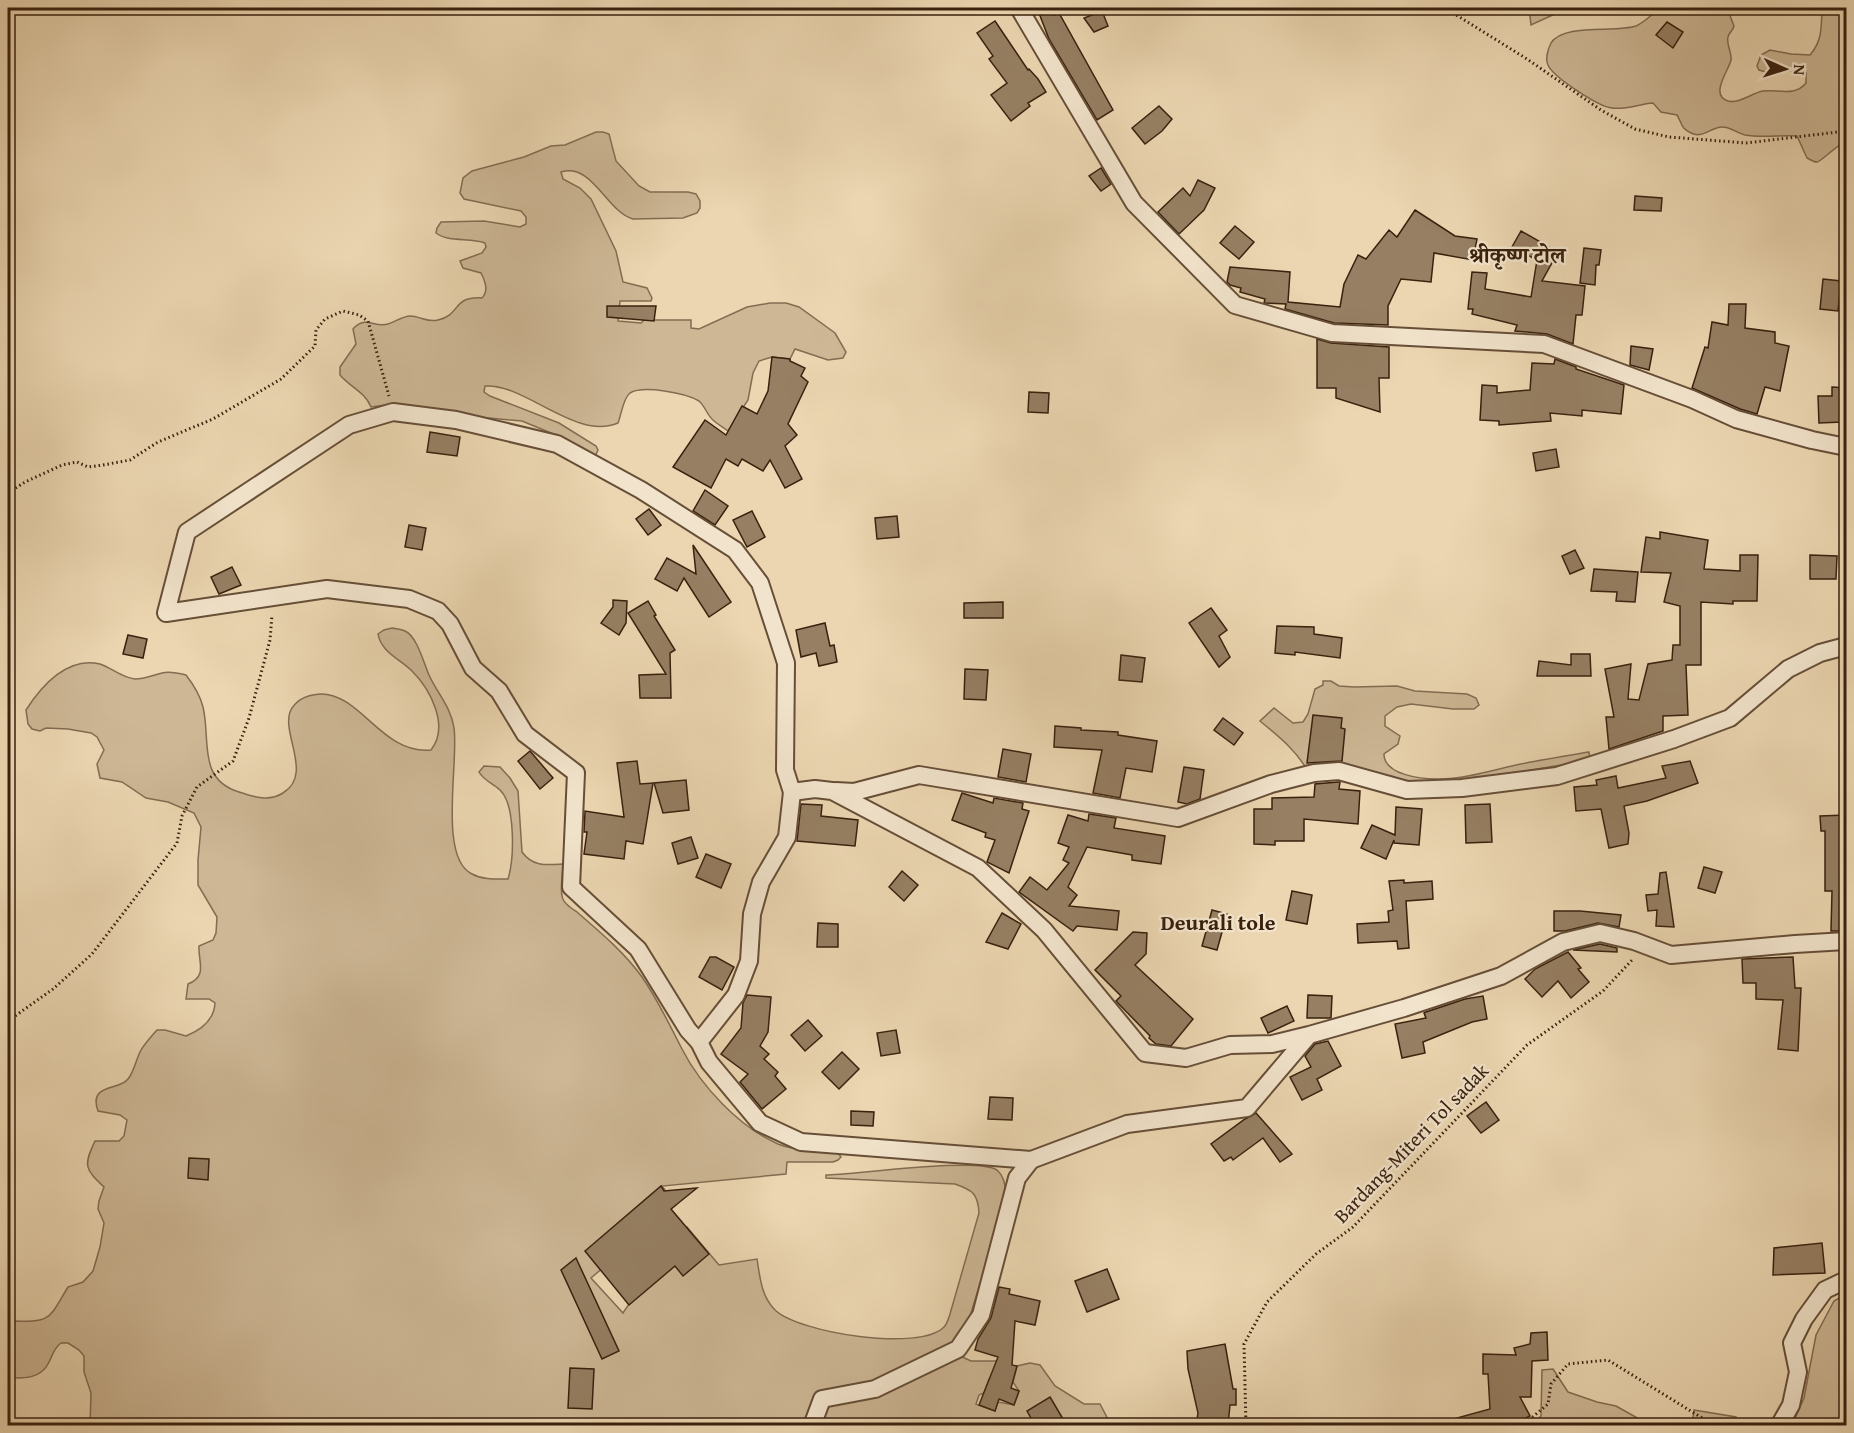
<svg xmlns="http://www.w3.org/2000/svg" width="1854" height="1433" font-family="'Gentium Book Plus','Noto Serif Devanagari',serif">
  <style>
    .green { fill: #cdb795; stroke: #836c52; stroke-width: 1.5 }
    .building { fill: #967f63; stroke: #39210e; stroke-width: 1.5 }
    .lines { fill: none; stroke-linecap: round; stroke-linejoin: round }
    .minor-casing { stroke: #664e37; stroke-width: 20 }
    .path { stroke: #39210e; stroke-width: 3; stroke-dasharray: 1.5 3; stroke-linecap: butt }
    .minor { stroke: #f2e4cc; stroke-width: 16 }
    .labels { text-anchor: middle; stroke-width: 4.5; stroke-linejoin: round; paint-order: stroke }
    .street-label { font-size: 20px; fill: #39210e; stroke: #f2e4cc }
    .quarter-label { font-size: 22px; font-weight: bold; fill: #39210e; stroke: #f2e4cc }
  </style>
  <rect width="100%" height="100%" fill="#ebd6b1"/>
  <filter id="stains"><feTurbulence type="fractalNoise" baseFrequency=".00333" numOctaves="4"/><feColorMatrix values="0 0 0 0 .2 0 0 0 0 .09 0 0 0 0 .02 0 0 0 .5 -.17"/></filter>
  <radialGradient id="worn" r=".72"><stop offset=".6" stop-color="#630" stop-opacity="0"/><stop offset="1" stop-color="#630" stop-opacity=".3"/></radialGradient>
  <g class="green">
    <polygon points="1529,8 1568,8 1531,25"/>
    <path d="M1654,8H1688L1691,9L1696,8H1727L1734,26C1733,31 1729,32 1728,37C1726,44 1732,52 1731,60C1729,70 1709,95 1728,101C1739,104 1752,93 1763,91C1778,89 1795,97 1806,83V73L1804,70L1766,72L1759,70L1757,66L1761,55L1770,50L1791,54L1810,55C1823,40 1821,26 1822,8H1846V76L1845,92L1841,96L1843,104L1846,108V142C1836,145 1821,162 1817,162C1814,162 1811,160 1807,158L1797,136C1781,135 1761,138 1745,135C1737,133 1731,127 1722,127C1711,127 1703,139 1691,133C1681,129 1682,123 1677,115L1661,112L1653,103C1639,104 1626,110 1612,108C1599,107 1553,77 1548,65C1545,59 1548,49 1551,43C1564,23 1614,33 1636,26C1643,23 1648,18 1654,13Z"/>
    <path d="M596,132H603L609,134L616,161L639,186L650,192H688L696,194L700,201V208L697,213L683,218L633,219C607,212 592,162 561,172L563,179L580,188L591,199L616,251L623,282L647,288L652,298L651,301H620L618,321L641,323L644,320H691V328L699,329L747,307L770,303H786L799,307L835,333L846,352L843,358L828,360L795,349L790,359L772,357L759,361L753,373L748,400L728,431C723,427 717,424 713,420C707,415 705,406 699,401C686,393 643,385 630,393C623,398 621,416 618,423C576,441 525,383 485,386L484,392L490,396L559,423L596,446L598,450L595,457L568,440L522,421L445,414L393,404L371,407C365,392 350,387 340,375V367L356,344L353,329C365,315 374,328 388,324C395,322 403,316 410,316C420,316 428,323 438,320C461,315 452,296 482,298C489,291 485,281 481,273L463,268L460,261L482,253L486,247L485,243C470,237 449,243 436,233L437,228L441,222L484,221L520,227L526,224V217L521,211L464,199L460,193L463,178L472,171L524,157L551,146L565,145Z"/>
    <path d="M392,628C396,629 401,629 405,631C417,636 424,664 429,675C437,693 451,707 454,728C459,761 438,858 472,874C483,880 496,879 508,879C514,860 516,805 500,790C493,783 484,781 479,772L484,766L500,767L510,778L518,791L522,852C533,867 546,865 563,864C563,873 560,886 562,896C563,903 571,908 577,912C600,932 624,952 642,977C658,1000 669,1024 682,1049C701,1086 739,1127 778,1144C796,1151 818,1151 837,1152L841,1157L838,1160L833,1162H787L786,1174L662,1186L676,1205L591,1278L623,1313L629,1304L616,1288L687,1227L719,1265L757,1259C760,1277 761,1296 775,1310C799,1333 920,1352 944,1327C947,1324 949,1317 950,1314L979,1213C978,1193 972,1190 955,1184L826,1178V1175C852,1175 984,1156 998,1171C1005,1177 1005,1188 1007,1197L958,1355L971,1361H998L994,1377L989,1379L984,1393L979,1395L976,1404L995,1411L998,1402L1014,1405L1019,1391L1013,1382L1017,1366L1030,1363L1040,1365L1055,1386L1084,1404H1100L1111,1425L90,1426L91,1393L84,1372V1356L79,1350L68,1343H61C53,1349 53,1355 48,1364C40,1379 22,1379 8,1377V1324L11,1321C52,1322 48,1320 68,1287L83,1282L93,1271L100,1247L104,1223L98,1209L99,1201L104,1187C85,1169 83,1166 95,1141H119L124,1136L127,1120L120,1115L98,1111C88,1083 119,1091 128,1079C134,1072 136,1060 140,1052C144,1044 151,1037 157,1030H165L186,1036C201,1030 214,1021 215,1003L209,999H186L188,984C208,976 198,962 199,946L213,940L216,933L217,917L198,885V860L201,827L194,813L168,802L146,798L122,782L100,778L97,764L104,750L97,737L91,733L68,729L46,728L40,731L32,729L28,724L26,710C42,685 68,656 100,664C112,668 122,678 135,679C145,679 153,675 162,673C170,671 178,673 186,675C193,684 200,695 203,707C211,740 197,779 239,792C254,797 269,802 283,793C313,775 282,735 290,712C295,700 307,695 320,694C361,693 382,755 431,750C450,726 430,689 412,671C400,659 381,652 378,634L384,630Z"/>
    <path d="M1323,681H1331L1339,686L1354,687L1397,686L1415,691L1467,694L1476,698L1479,705L1474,709H1453L1411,704L1397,707L1385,716V726L1400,736L1398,744L1384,754C1384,775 1421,779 1438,779C1464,779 1490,771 1516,765C1540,760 1565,756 1589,752L1590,760L1468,781L1411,783L1389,776L1353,769L1307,770C1296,750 1278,736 1260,721L1274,708L1293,723L1303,722L1308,714L1315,689L1323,685Z"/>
    <polygon points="1846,1294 1846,1425 1792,1425 1804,1398 1816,1335 1834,1301"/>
    <polygon points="1553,1369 1568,1392 1597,1402 1616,1406 1650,1425 1532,1425 1541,1416 1542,1370"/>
    <polygon points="1694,1410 1736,1417 1736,1425 1692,1425"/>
  </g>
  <g class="building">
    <polygon points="1037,8 1052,8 1054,15 1059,13 1113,110 1097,120 1049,39"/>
    <polygon points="1102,11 1108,26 1094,32 1084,18"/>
    <polygon points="995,21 1028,70 1029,69 1038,79 1046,92 1028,103 1030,106 1011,121 991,95 1007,83 989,59 993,56 977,33"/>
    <polygon points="1667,22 1683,32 1673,48 1656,35"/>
    <polygon points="1159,106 1172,119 1162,131 1145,144 1132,128"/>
    <polygon points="1101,168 1111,184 1101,191 1089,176"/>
    <polygon points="1198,180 1215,188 1204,210 1179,234 1158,212 1183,188 1190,196"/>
    <polygon points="1635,196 1662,198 1661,211 1634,210"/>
    <polygon points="1415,210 1455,236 1477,239 1473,260 1434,253 1431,282 1401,279 1388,306 1388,325 1334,323 1285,309 1286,304 1264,303 1265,299 1240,292 1241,288 1230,285 1227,282 1230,267 1290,272 1288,302 1340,307 1344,284 1358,255 1366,259 1389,230 1397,237"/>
    <polygon points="1235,226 1254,242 1239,259 1220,243"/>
    <polygon points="1521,231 1558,252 1542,281 1585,286 1582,315 1576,315 1573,344 1547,334 1515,331 1517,325 1472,314 1473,309 1468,309 1472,272 1487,273 1485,289 1531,297 1537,260 1512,247"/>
    <polygon points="1584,248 1601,250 1599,265 1596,265 1595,285 1580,283"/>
    <polygon points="1823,279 1841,281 1838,311 1820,309"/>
    <polygon points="1729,304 1746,304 1745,328 1775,332 1775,343 1789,346 1780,391 1765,387 1757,414 1740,409 1692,388 1705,347 1708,348 1712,322 1728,325"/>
    <polygon points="607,306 656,306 654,321 607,317"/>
    <polygon points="1317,339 1331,343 1389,347 1389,378 1379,378 1380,412 1336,398 1336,388 1317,388"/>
    <polygon points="1631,346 1653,349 1649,370 1630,365"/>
    <polygon points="772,357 790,359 790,361 805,368 801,376 808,382 788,424 797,435 785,446 802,479 785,488 770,460 763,471 742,459 738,466 726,459 711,488 673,467 705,420 726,435 742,406 757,414 768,391"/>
    <polygon points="1555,359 1576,367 1576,369 1624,385 1621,414 1582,410 1582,416 1550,413 1551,421 1499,425 1499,421 1480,420 1482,385 1497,386 1497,393 1530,390 1532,363 1554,364"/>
    <polygon points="1832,387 1846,388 1846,403 1841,402 1842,422 1819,423 1818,396 1832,396"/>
    <polygon points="1029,392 1049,393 1048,413 1028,412"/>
    <polygon points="430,432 460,437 457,456 427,452"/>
    <polygon points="1556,449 1559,467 1536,471 1533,453"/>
    <polygon points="705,490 728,506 715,525 693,511"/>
    <polygon points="649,509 661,525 648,535 636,519"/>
    <polygon points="752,511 765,537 747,547 733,520"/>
    <polygon points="897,516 899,537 877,539 875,518"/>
    <polygon points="409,525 426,528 422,550 405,547"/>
    <polygon points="1660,532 1708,540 1704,569 1740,571 1740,555 1758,555 1757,601 1733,601 1733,604 1701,602 1701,665 1686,665 1688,715 1663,716 1663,731 1609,749 1606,717 1614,717 1605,669 1631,664 1628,699 1639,700 1648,664 1672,660 1673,645 1680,645 1680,606 1664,602 1671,573 1641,572 1646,537 1660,539"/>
    <polygon points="693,545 731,602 709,617 684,578 677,591 655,579 667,558 696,574"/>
    <polygon points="1575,550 1584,568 1570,574 1562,556"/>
    <polygon points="1810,555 1837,556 1836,579 1810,579"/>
    <polygon points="232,567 241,585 219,594 211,577"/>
    <polygon points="1594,569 1638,572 1635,602 1616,601 1617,592 1591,591"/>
    <polygon points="613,600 627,601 626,623 619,635 601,623 613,607"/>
    <polygon points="648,601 656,615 654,616 675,650 670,653 671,698 640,698 639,675 666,674 628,613"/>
    <polygon points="1003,602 1003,618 964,618 964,603"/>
    <polygon points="1211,608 1227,630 1219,636 1230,657 1219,667 1189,623"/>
    <polygon points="825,623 830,646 834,645 837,662 819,666 816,653 801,657 796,630"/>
    <polygon points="1277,626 1314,627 1314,634 1342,638 1340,658 1295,652 1295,655 1275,653"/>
    <polygon points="128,635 147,639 143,658 123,654"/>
    <polygon points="1571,654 1590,654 1591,676 1537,676 1539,661 1571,665"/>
    <polygon points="1121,655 1145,658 1142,682 1119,680"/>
    <polygon points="965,669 988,670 986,700 964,699"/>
    <polygon points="1313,715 1342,718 1341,728 1345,729 1342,761 1307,763"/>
    <polygon points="1223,718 1243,733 1234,745 1214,730"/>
    <polygon points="1055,726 1081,728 1081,730 1118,732 1118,735 1157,741 1152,772 1126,768 1120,798 1093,793 1102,750 1054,747"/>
    <polygon points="1003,749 1031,754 1026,782 998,777"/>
    <polygon points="530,751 553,778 540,789 518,761"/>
    <polygon points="637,761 640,784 653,783 643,844 626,841 624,859 584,854 587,832 584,832 585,811 624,817 617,763"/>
    <polygon points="1690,761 1698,783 1647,801 1624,806 1629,833 1628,844 1609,848 1601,809 1576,811 1574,787 1597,785 1596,780 1616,776 1618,788 1666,778 1662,766"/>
    <polygon points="1184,767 1204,770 1200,799 1187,804 1178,802"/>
    <polygon points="686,780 689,810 663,813 654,783"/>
    <polygon points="1338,782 1340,782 1339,789 1360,791 1358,824 1304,819 1304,841 1275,841 1275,845 1254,844 1254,809 1272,809 1272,798 1314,797 1315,784"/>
    <polygon points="962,793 993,803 994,798 1023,803 1022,809 1029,811 1009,873 987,862 995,840 985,837 986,833 952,820"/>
    <polygon points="801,804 822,805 821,816 858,820 855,846 797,841"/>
    <polygon points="1490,804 1492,842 1466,843 1465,805"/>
    <polygon points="1396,807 1422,809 1419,845 1394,843 1394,840 1386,859 1361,848 1372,825 1395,835"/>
    <polygon points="1089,814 1116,818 1114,828 1165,836 1161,864 1132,860 1132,855 1087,847 1068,887 1077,895 1069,906 1119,911 1117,930 1077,926 1073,931 1019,892 1030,877 1047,890 1069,863 1063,860 1069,847 1058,843 1068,815 1088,821"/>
    <polygon points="1846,815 1846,931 1831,931 1832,891 1825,891 1825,831 1821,831 1820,816"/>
    <polygon points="691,837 698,858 678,864 672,843"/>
    <polygon points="706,854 731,864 721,888 696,877"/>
    <polygon points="1704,867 1722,872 1715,893 1698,888"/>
    <polygon points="902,871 918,885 904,901 889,887"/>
    <polygon points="1666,872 1670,899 1674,927 1656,926 1657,910 1648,911 1646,895 1658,894 1660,873"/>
    <polygon points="1404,880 1404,883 1432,881 1433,899 1406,901 1409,948 1398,949 1397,941 1358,943 1357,924 1389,922 1388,911 1393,910 1389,881"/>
    <polygon points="1292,891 1312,895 1307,924 1286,920"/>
    <polygon points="1212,910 1227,914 1217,950 1202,946"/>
    <polygon points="1554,911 1580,911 1621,915 1619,927 1598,923 1565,931 1554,931"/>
    <polygon points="1002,913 1021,924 1008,949 986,942"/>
    <polygon points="818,923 838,924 838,947 817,947"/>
    <polygon points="1133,932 1147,933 1146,954 1135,965 1193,1019 1171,1046 1156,1044 1149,1038 1150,1036 1116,1001 1121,996 1095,970"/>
    <polygon points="1600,944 1617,948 1617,952 1573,950"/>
    <polygon points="1568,952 1581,968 1578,969 1589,982 1571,998 1558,981 1542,997 1525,979 1535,969"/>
    <polygon points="710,957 716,957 734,967 722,990 699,977"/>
    <polygon points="1793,957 1795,988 1801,988 1798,1051 1778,1049 1783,1000 1756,999 1756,983 1743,983 1742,959"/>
    <polygon points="747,995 771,997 768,1032 760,1046 769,1054 764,1059 778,1072 775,1076 786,1089 762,1109 740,1082 748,1074 721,1054 741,1028 743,1003"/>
    <polygon points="1308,995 1332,996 1331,1018 1307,1018"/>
    <polygon points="1483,996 1487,1019 1472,1022 1423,1042 1425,1053 1402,1058 1395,1024 1426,1018 1424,1013 1426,1012 1465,999"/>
    <polygon points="1287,1006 1294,1021 1268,1033 1261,1018"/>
    <polygon points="808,1020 822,1036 805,1051 791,1035"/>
    <polygon points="896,1030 900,1053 881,1056 877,1033"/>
    <polygon points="1328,1041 1341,1066 1317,1079 1322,1090 1302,1100 1290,1077 1311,1067 1305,1056 1315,1044"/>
    <polygon points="842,1052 859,1069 839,1089 822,1072"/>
    <polygon points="990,1097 1013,1098 1012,1120 988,1119"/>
    <polygon points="1486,1102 1499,1120 1481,1133 1467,1116"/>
    <polygon points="851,1111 874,1112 873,1126 851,1125"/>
    <polygon points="1256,1113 1292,1154 1280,1162 1263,1138 1233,1160 1231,1157 1224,1161 1211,1144 1245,1119"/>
    <polygon points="189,1158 209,1159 208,1180 188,1178"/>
    <polygon points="661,1186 664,1191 697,1188 671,1209 709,1254 683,1276 675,1266 629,1305 585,1251"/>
    <polygon points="1822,1243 1825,1273 1773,1275 1774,1248"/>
    <polygon points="576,1258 619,1351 602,1359 561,1270"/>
    <polygon points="1107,1269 1119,1299 1087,1312 1075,1281"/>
    <polygon points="999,1287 1010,1289 1009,1294 1040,1301 1035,1325 1015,1321 1012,1365 1017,1366 1011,1388 1019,1391 1014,1405 999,1399 995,1411 979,1405 998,1357 975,1350 978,1339 991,1318"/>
    <polygon points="1547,1332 1548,1360 1532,1361 1531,1397 1520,1397 1530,1416 1510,1425 1446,1425 1446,1421 1490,1409 1488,1374 1483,1374 1483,1354 1516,1355 1514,1348 1530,1344 1531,1333"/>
    <polygon points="1225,1344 1233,1389 1236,1389 1236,1405 1230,1405 1228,1425 1196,1425 1198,1413 1188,1369 1187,1351"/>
    <polygon points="570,1368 594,1369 592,1409 568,1408"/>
    <polygon points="1050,1397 1063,1419 1051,1425 1035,1425 1027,1411"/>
  </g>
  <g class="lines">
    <g class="minor-casing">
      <g id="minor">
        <polyline points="1019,8 1134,203 1235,305 1332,333 1544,344 1692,399 1736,419 1812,440 1846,447"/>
        <polyline points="836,791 854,792 919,775 1178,818 1271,784 1314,773 1339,771 1407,790 1462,788 1557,776 1674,739 1730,718 1788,669 1820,653 1846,646"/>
        <polyline points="1309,1035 1247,1108 1127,1124 1031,1160 801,1142 760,1123 709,1062 699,1042 688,1030 638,949 571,887 576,773 525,734 499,691 473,668 450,624 438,611 409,599 327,589 166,613 187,532 349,425 393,412 456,420 557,444 641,490 735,550 760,583 786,663 785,770 792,792 815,789 832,791 978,868 1044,930 1145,1053 1186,1058 1230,1045 1272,1044 1309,1035 1404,1008 1501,976 1563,942 1600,933 1634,941 1671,955 1795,944 1846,941"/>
        <polyline points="699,1042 736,995 749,961 752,914 761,882 787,837 792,792"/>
        <polyline points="812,1426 822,1399 875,1389 958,1349 981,1315 1017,1178 1031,1160"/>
        <polyline points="1779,1426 1791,1405 1798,1372 1792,1343 1804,1319 1825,1290 1846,1280"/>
      </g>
    </g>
    <g class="path">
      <polyline points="1445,8 1527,59 1601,110 1635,129 1669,137 1746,143 1846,131"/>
      <polyline points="8,493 25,482 62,465 77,462 88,467 103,465 130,460 158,442 213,419 281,379 315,346 316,330 325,319 343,311 359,315 368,321 389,396"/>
      <polyline points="8,1021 53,989 92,954 177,843 182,816 197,787 233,761 249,718 270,640 272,615"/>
      <polyline points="1246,1426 1244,1344 1267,1302 1316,1254 1353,1227 1527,1045 1603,991 1633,959"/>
      <polyline points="1522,1426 1548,1404 1551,1384 1568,1364 1608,1360 1715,1426"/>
    </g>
    <use href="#minor" class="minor"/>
  </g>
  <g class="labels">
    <g class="street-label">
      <text transform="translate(1411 1143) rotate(-46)" y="7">Bardang-Miteri Tol sadak</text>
    </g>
    <g class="quarter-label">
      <text x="1517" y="263">श्रीकृष्ण टोल</text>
      <text x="1218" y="930">Deurali tole</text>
    </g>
  </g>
  <rect width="1854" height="1433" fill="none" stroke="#ebd6b1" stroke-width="30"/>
  <rect x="9" y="9" width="1836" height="1415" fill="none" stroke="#39210e" stroke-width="3"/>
  <rect x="15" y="15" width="1824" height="1403" fill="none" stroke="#39210e" stroke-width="1.5"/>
  <g transform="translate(1785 69) rotate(93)" stroke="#f2e4cc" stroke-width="4.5" paint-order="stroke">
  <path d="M0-4.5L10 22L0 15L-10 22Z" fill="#39210e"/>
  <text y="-9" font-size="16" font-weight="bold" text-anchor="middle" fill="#39210e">N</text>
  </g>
  <rect width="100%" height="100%" filter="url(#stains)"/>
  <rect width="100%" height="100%" fill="url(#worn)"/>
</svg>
